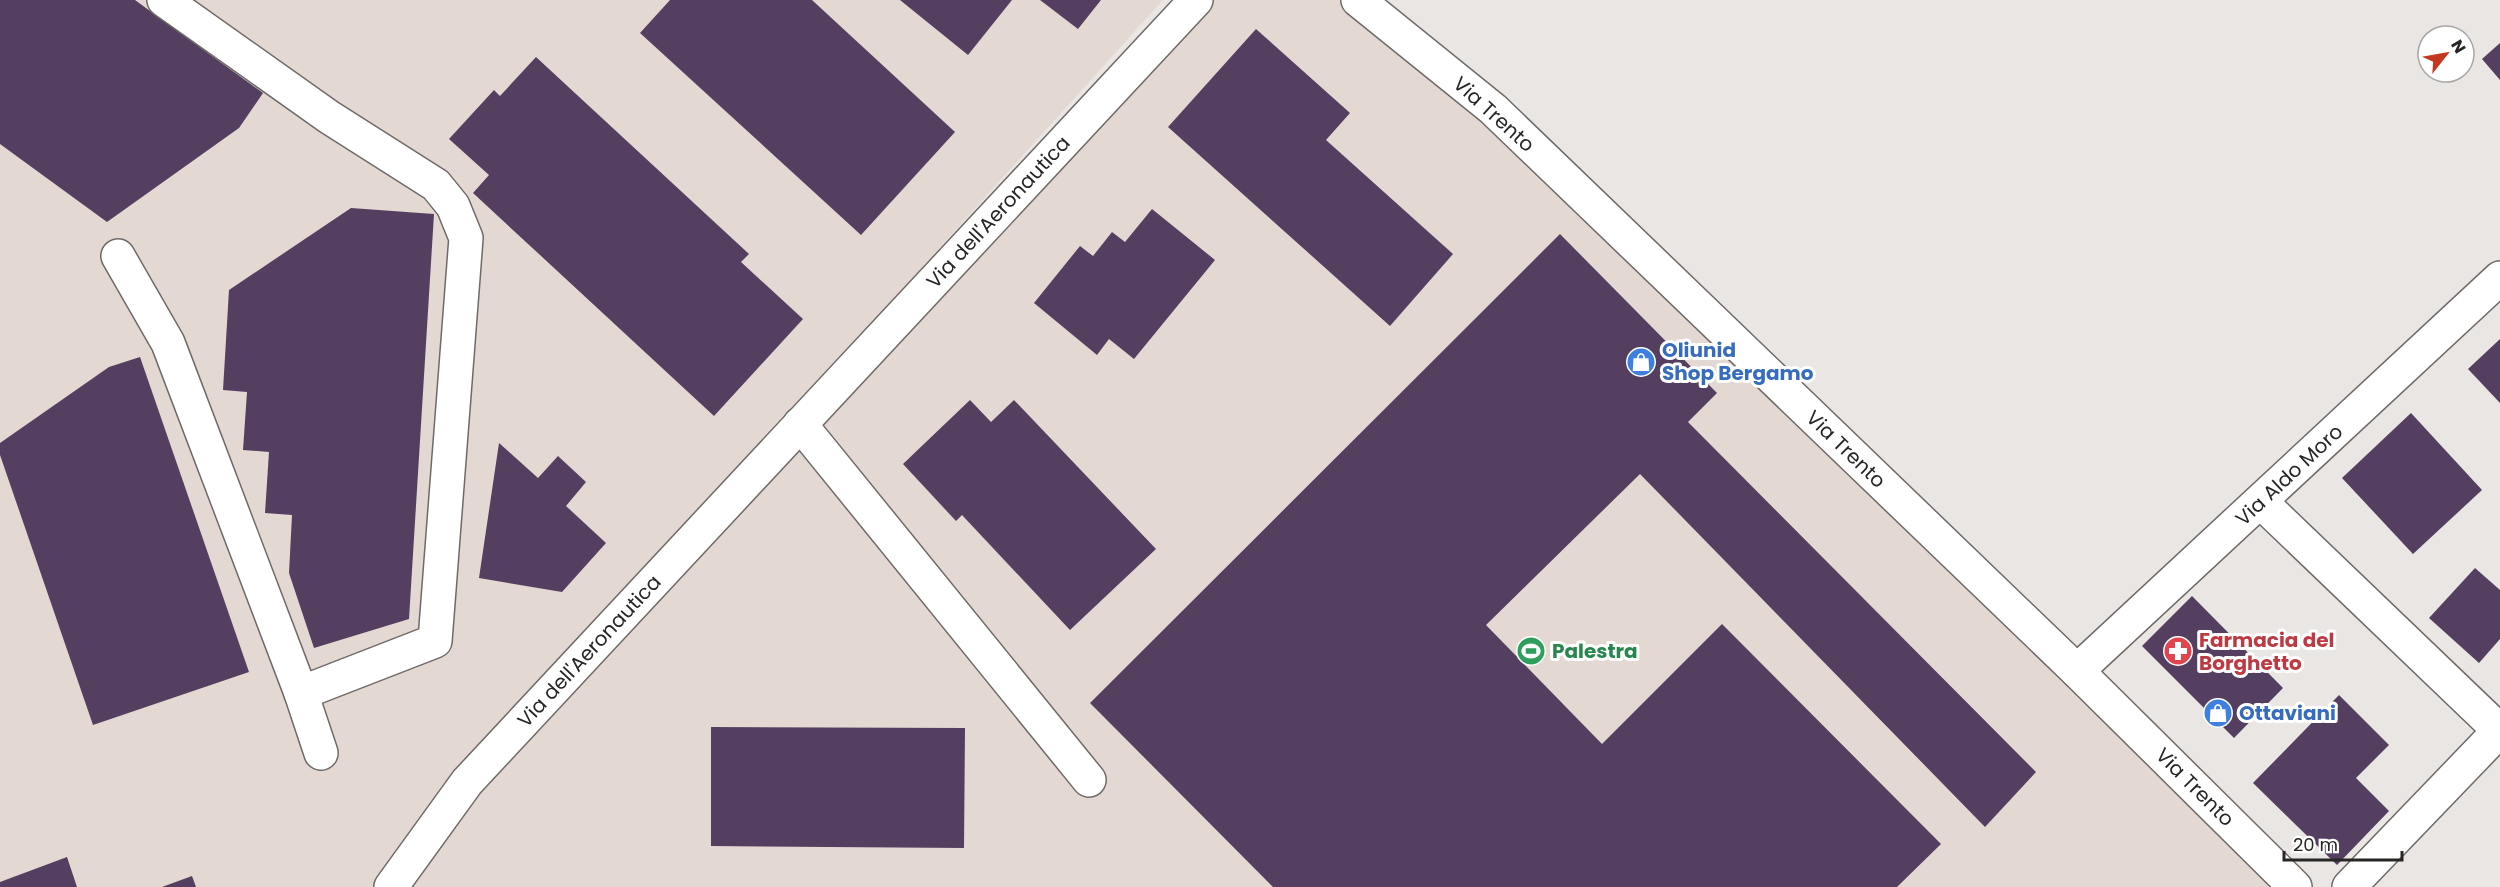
<svg xmlns="http://www.w3.org/2000/svg" width="2500" height="887" font-family="Poppins,sans-serif">
  <style>
    .built { fill: #e4d8d3 }
    .building { fill: #553f60 }
    .lines { fill: none; stroke-linecap: round; stroke-linejoin: round }
    .minor-casing { stroke: #6e6a68; stroke-width: 36 }
    .minor { stroke: #fff; stroke-width: 33 }
    .labels { text-anchor: middle; stroke-width: 6; stroke-linejoin: round; paint-order: stroke }
    .street-label { font-size: 20px; fill: #272625; stroke: #fff }
    .shop-label { font-size: 20px; font-weight: bold; fill: #366cbe; stroke: #fff; text-anchor: start }
    .health-label { font-size: 20px; font-weight: bold; fill: #be3a42; stroke: #fff; text-anchor: start }
    .leisure-label { font-size: 20px; font-weight: bold; fill: #27864d; stroke: #fff; text-anchor: start }
  </style>
  <rect width="100%" height="100%" fill="#eae6e4"/>
  <g class="built">
    <polygon points="0,0 1163,0 539,692 380,887 0,887"/>
    <polygon points="1209,0 1341,0 1487,113 2280,887 408,887 474,790"/>
  </g>
  <g class="building">
    <polygon points="0,0 135,0 263,93 239,128 107,222 0,144"/>
    <polygon points="670,0 812,0 955,132 861,235 640,33"/>
    <polygon points="900,0 1012,0 968,55"/>
    <polygon points="1040,0 1101,0 1078,29"/>
    <polygon points="1256,29 1350,113 1326,140 1453,254 1390,326 1168,127"/>
    <polygon points="2500,43 2500,80 2482,59"/>
    <polygon points="536,57 749,254 741,262 803,319 714,416 473,193 489,175 449,139 494,90 500,96"/>
    <polygon points="351,208 434,214 409,619 314,648 289,573 292,515 265,513 269,452 243,450 247,392 223,390 229,290"/>
    <polygon points="1152,209 1215,260 1134,359 1109,339 1097,355 1034,303 1080,246 1093,256 1112,232 1125,242"/>
    <polygon points="1560,234 1717,393 1688,422 2036,772 1985,827 1640,474 1486,625 1602,744 1722,624 1941,844 1897,887 1273,887 1090,703"/>
    <polygon points="2500,339 2500,403 2468,369"/>
    <polygon points="140,357 249,672 93,725 0,455 0,443 109,367"/>
    <polygon points="970,400 991,422 1014,400 1156,549 1070,630 962,515 956,521 903,464"/>
    <polygon points="2411,413 2482,490 2413,554 2342,478"/>
    <polygon points="499,443 538,478 558,456 586,482 566,506 606,543 562,592 479,578"/>
    <polygon points="2475,568 2500,590 2500,639 2479,663 2429,618"/>
    <polygon points="2192,596 2283,688 2234,738 2142,646"/>
    <polygon points="2339,695 2389,745 2356,778 2389,811 2337,865 2253,783"/>
    <polygon points="711,727 965,728 964,848 711,846"/>
    <polygon points="67,857 77,887 0,887 0,882"/>
    <polygon points="192,876 196,887 162,887"/>
  </g>
  <g class="lines">
    <g class="minor-casing">
      <g id="minor">
        <polyline points="1358,0 1493,109 2077,671 2295,887"/>
        <polyline points="118,256 168,343 301,693 435,641 466,238 453,206 436,185 329,117 164,0"/>
        <polyline points="800,424 1089,780"/>
        <polyline points="2261,502 2500,731"/>
        <polyline points="2077,671 2500,278"/>
        <polyline points="301,693 321,753"/>
        <polyline points="391,887 467,782 1196,0"/>
        <polyline points="2349,887 2500,730"/>
      </g>
    </g>
    <use href="#minor" class="minor"/>
  </g>
  <defs>
    <g id="shop-disc" transform="scale(1.5)"><circle r="9.5" fill="#3f7fe0" stroke="#fff"/><path d="M-5-2.5h2.3a2.7 3.5 0 0 1 5.4 0H5L5.5 6h-11ZM-1.5-2.5h3a1.5 2.3 0 0 0-3 0Z" fill="#fff"/></g>
    <g id="stadium-disc" transform="scale(1.5)"><circle r="9.5" fill="#2e9e5b" stroke="#fff"/><path d="M0-5a6.5 5 0 1 0 0 10a6.5 5 0 1 0 0-10ZM-3.5-1.8h7v3.6h-7Z" fill="#fff"/></g>
    <g id="pharmacy-disc" transform="scale(1.5)"><circle r="9.5" fill="#e0444e" stroke="#fff"/><path d="M-2-6h4v4h4v4h-4v4h-4v-4h-4v-4h4Z" fill="#fff"/></g>
  </defs>
  <g fill-rule="evenodd">
    <use href="#shop-disc" x="1641" y="362"/>
    <use href="#stadium-disc" x="1531" y="651"/>
    <use href="#pharmacy-disc" x="2178" y="651"/>
    <use href="#shop-disc" x="2218" y="713"/>
  </g>
  <g class="labels">
    <g class="street-label">
      <text transform="translate(1494 114) rotate(42)" y="7">Via Trento</text>
      <text transform="translate(998 212) rotate(-47)" y="7">Via dell'Aeronautica</text>
      <text transform="translate(1846 449) rotate(44)" y="7">Via Trento</text>
      <text transform="translate(2289 475) rotate(-43)" y="7">Via Aldo Moro</text>
      <text transform="translate(589 651) rotate(-47)" y="7">Via dell'Aeronautica</text>
      <text transform="translate(2195 787) rotate(45)" y="7">Via Trento</text>
    </g>
    <g class="shop-label">
      <text x="1662" y="357">Oliunid<tspan x="1662" dy="23">Shop Bergamo</tspan></text>
      <text x="2239" y="720">Ottaviani</text>
    </g>
    <g class="health-label">
      <text x="2199" y="647">Farmacia del<tspan x="2199" dy="23">Borghetto</tspan></text>
    </g>
    <g class="leisure-label">
      <text x="1552" y="658">Palestra</text>
    </g>
  </g>
  <g transform="translate(2446 54) rotate(59)"><circle r="28" fill="#ffffff" stroke="#a9a8a8" stroke-width="1.5"/>
  <path d="M0-4.5L10 22L0 15L-10 22Z" fill="#c43822"/>
  <text y="-9" font-size="16" font-weight="bold" text-anchor="middle" fill="#272625">N</text>
  </g>
  <path d="M2284 851v9h118v-9" fill="none" stroke="#272625" stroke-width="3"/>
  <text x="2293" y="851" font-size="18" fill="#272625" stroke="#ffffff" stroke-width="4.5" paint-order="stroke">20 m</text>
</svg>
